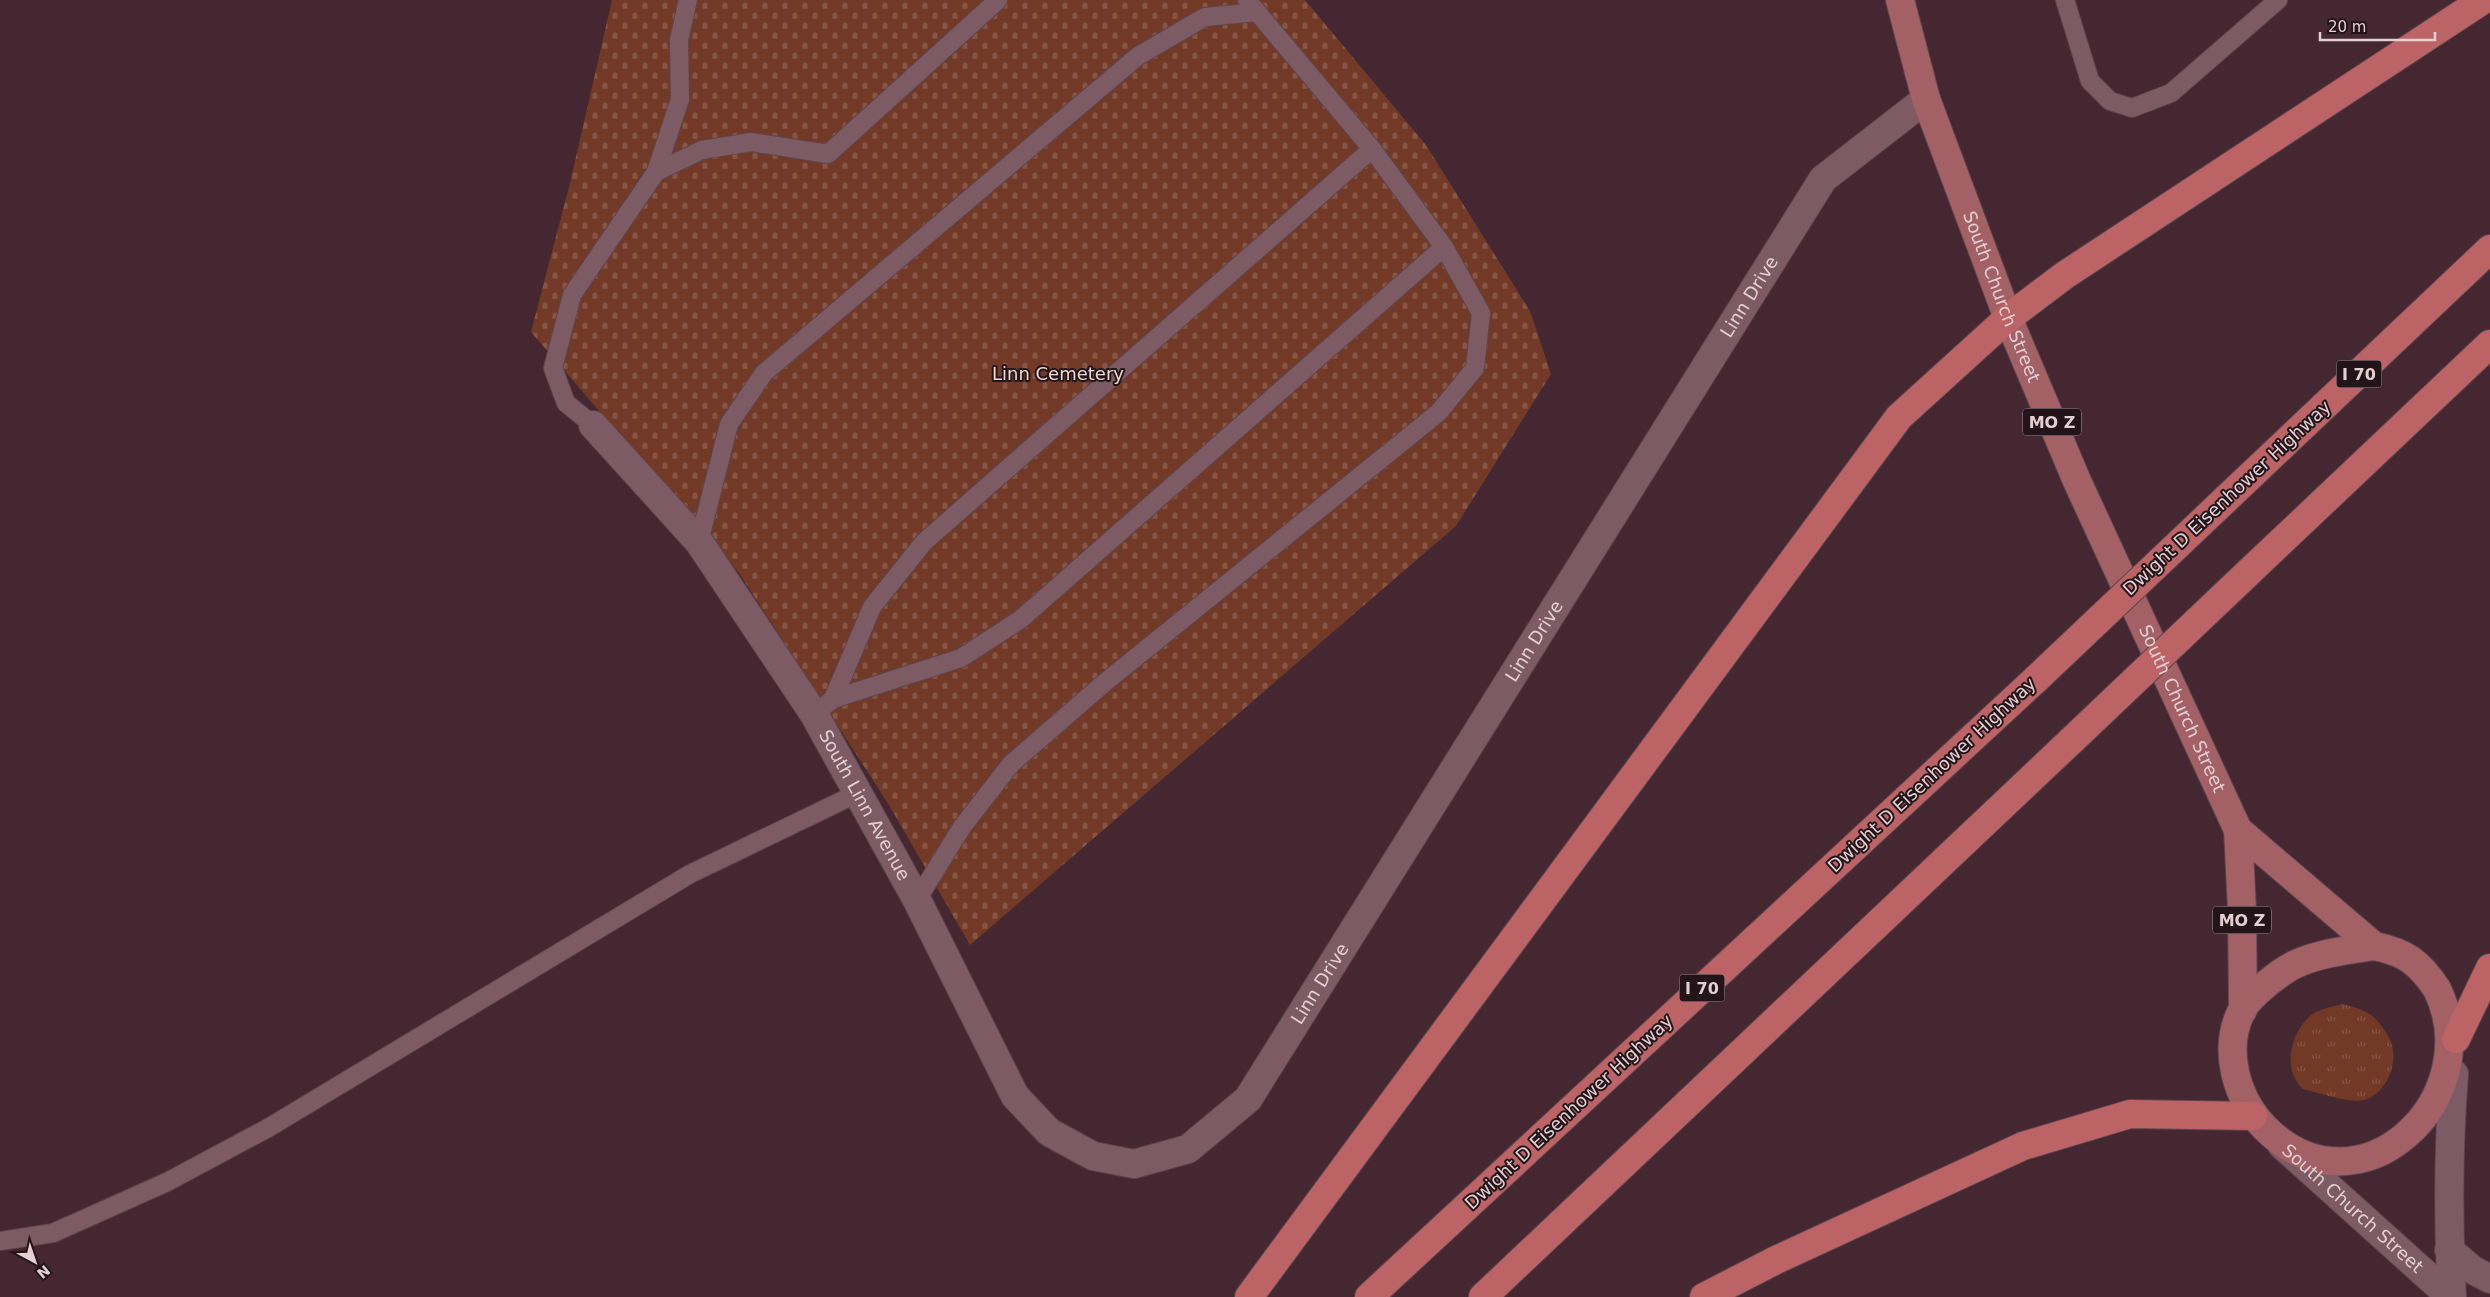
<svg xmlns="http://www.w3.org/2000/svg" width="2490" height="1297" font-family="'DejaVu Sans',sans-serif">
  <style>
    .grass { fill: url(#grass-tufts) }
    .cemetery { fill: url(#cemetery-stones) }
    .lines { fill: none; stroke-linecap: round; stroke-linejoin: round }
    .service-casing { stroke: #5d454d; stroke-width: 20 }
    .minor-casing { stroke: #5d454d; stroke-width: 30 }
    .tertiary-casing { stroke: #5d454d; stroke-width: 30 }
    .primary-casing { stroke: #5d454d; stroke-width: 30 }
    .motorway-casing { stroke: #5d454d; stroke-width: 30 }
    .service { stroke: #7d5b65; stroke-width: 18 }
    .minor { stroke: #7d5b65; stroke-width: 28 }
    .tertiary { stroke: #7d5b65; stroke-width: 28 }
    .primary { stroke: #a36065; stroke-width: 28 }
    .motorway { stroke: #bc6365; stroke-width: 28 }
    .motorway-bridge-casing { stroke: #5d454d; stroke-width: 30; stroke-linecap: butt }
    .motorway-bridge { stroke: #bc6365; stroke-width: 28 }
    .labels { text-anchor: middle; stroke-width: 4; stroke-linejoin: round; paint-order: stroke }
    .shield { fill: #221418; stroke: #a9979c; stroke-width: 1 }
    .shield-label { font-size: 16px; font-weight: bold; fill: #e3cfd4 }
    .street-label { font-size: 18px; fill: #e3cfd4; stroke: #221418 }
    .park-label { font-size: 18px; fill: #efd6cd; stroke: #221418 }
  </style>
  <defs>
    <pattern id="grass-tufts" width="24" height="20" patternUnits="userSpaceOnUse" patternTransform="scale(1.25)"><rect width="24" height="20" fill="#723a26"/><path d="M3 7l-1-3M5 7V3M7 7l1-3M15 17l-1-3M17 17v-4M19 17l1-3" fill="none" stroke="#865545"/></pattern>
    <pattern id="cemetery-stones" width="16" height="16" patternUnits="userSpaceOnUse" patternTransform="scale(1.25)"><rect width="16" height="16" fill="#723a26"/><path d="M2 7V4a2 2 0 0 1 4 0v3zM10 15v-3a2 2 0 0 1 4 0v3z" fill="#865545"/></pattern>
  </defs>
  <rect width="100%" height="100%" fill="#442730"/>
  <path class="grass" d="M2343,1004C2353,1007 2363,1009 2371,1015C2381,1023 2392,1038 2393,1051C2396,1073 2380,1101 2356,1101C2339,1100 2320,1093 2303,1089C2282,1070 2290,1034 2310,1016C2318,1009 2332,1007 2343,1004Z"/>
  <polygon class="cemetery" points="612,0 1305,0 1426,145 1530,311 1551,374 1456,526 970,945 889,805 739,573 531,332 570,183"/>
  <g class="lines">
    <g class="service-casing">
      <g id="service">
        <polyline points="2065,0 2090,81 2110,101 2132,108 2171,93 2278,0"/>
        <polyline points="656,172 702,150 751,142 828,154 998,0"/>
        <polyline points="593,425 566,403 553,368 572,295 656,172 680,99 679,40 688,0"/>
        <polyline points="699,542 729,424 764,373 1138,56 1205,17 1257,12"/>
        <polyline points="833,699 961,658 1021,619 1444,247"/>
        <polyline points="814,714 833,699 872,607 924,542 1372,149"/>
        <polyline points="917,900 962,827 1011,764 1103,684 1438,413 1475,368 1481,313 1444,247 1372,149 1247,0"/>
        <polyline points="0,1241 53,1233 167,1182 268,1128 690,874 860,792"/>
      </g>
    </g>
    <g class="minor-casing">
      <g id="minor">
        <path id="s1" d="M593,425L699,542L814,714L917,900L1015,1096L1049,1132L1093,1156L1134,1164L1188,1149L1248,1099L1823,179L1926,99"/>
      </g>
    </g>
    <g class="tertiary-casing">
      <g id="tertiary">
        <path id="s2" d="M2282,1145L2451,1297"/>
        <polyline points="2449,1250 2473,1270 2490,1279"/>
        <path d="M2452,1297C2448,1222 2448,1149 2454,1074"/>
      </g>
    </g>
    <g class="primary-casing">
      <g id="primary">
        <path id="s3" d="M1900,0L1926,99L2008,318L2077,481L2238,830L2242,910L2243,1010"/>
        <polyline points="2238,830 2374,946"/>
        <path d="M2374,946C2405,952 2419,962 2437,989C2490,1099 2359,1222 2265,1128C2236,1098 2222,1049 2242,1010C2250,995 2281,971 2296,964C2320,953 2348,950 2374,946Z"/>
      </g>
    </g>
    <g class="motorway-casing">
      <g id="motorway">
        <polyline points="2227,498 2490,249"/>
        <polyline points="2250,571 2490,344"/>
        <polyline points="2456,1039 2490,968"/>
        <polyline points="1249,1297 1899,417 2008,318 2065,275 2483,0"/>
        <polyline points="1369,1297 2035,680"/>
        <polyline points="1483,1297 2072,740"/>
        <polyline points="1704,1297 1776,1260 2023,1146 2130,1114 2253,1116"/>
      </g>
    </g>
    <use href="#service" class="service"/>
    <use href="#minor" class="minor"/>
    <use href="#tertiary" class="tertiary"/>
    <use href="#primary" class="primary"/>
    <use href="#motorway" class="motorway"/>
    <g class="motorway-bridge-casing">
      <g id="motorway-bridge">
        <polyline points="2035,680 2227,498"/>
        <polyline points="2072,740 2250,571"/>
      </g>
    </g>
    <use href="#motorway-bridge" class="motorway-bridge"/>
  </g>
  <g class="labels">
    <g class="shield">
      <rect x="2336.5" y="360.5" width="45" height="27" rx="4"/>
      <rect x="2023" y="408.5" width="58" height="27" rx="4"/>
      <rect x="2213" y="906.5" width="58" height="27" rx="4"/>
      <rect x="1679.5" y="974.5" width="45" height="27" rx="4"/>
    </g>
    <g class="shield-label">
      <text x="2359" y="380">I 70</text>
      <text x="2052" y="428">MO Z</text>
      <text x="2242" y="926">MO Z</text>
      <text x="1702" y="994">I 70</text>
    </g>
    <g class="street-label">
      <text dy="6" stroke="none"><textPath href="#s3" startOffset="314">South Church Street</textPath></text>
      <text dy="6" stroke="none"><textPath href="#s1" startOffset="2018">Linn Drive</textPath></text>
      <text transform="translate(2227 498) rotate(-43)" y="6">Dwight D Eisenhower Highway</text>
      <text dy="6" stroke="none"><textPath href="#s1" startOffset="1612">Linn Drive</textPath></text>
      <text dy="6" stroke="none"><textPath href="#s3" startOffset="764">South Church Street</textPath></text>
      <text transform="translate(1932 775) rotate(-43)" y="6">Dwight D Eisenhower Highway</text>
      <text dy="6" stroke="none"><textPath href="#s1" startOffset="469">South Linn Avenue</textPath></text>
      <text dy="6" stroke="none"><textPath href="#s1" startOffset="1208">Linn Drive</textPath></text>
      <text transform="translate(1569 1112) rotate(-43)" y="6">Dwight D Eisenhower Highway</text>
      <text dy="6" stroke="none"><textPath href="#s2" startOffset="95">South Church Street</textPath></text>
    </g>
    <g class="park-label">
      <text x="1058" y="380">Linn Cemetery</text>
    </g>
  </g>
  <g transform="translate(35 1262) rotate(140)" stroke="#221418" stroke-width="4" paint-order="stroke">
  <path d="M0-4L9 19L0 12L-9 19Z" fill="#e3cfd4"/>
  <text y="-8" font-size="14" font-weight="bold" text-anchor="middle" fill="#e3cfd4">N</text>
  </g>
  <path d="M2320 32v8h115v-8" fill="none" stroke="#e3cfd4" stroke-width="2.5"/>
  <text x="2328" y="32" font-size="15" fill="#e3cfd4" stroke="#221418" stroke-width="4" paint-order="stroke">20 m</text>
</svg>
